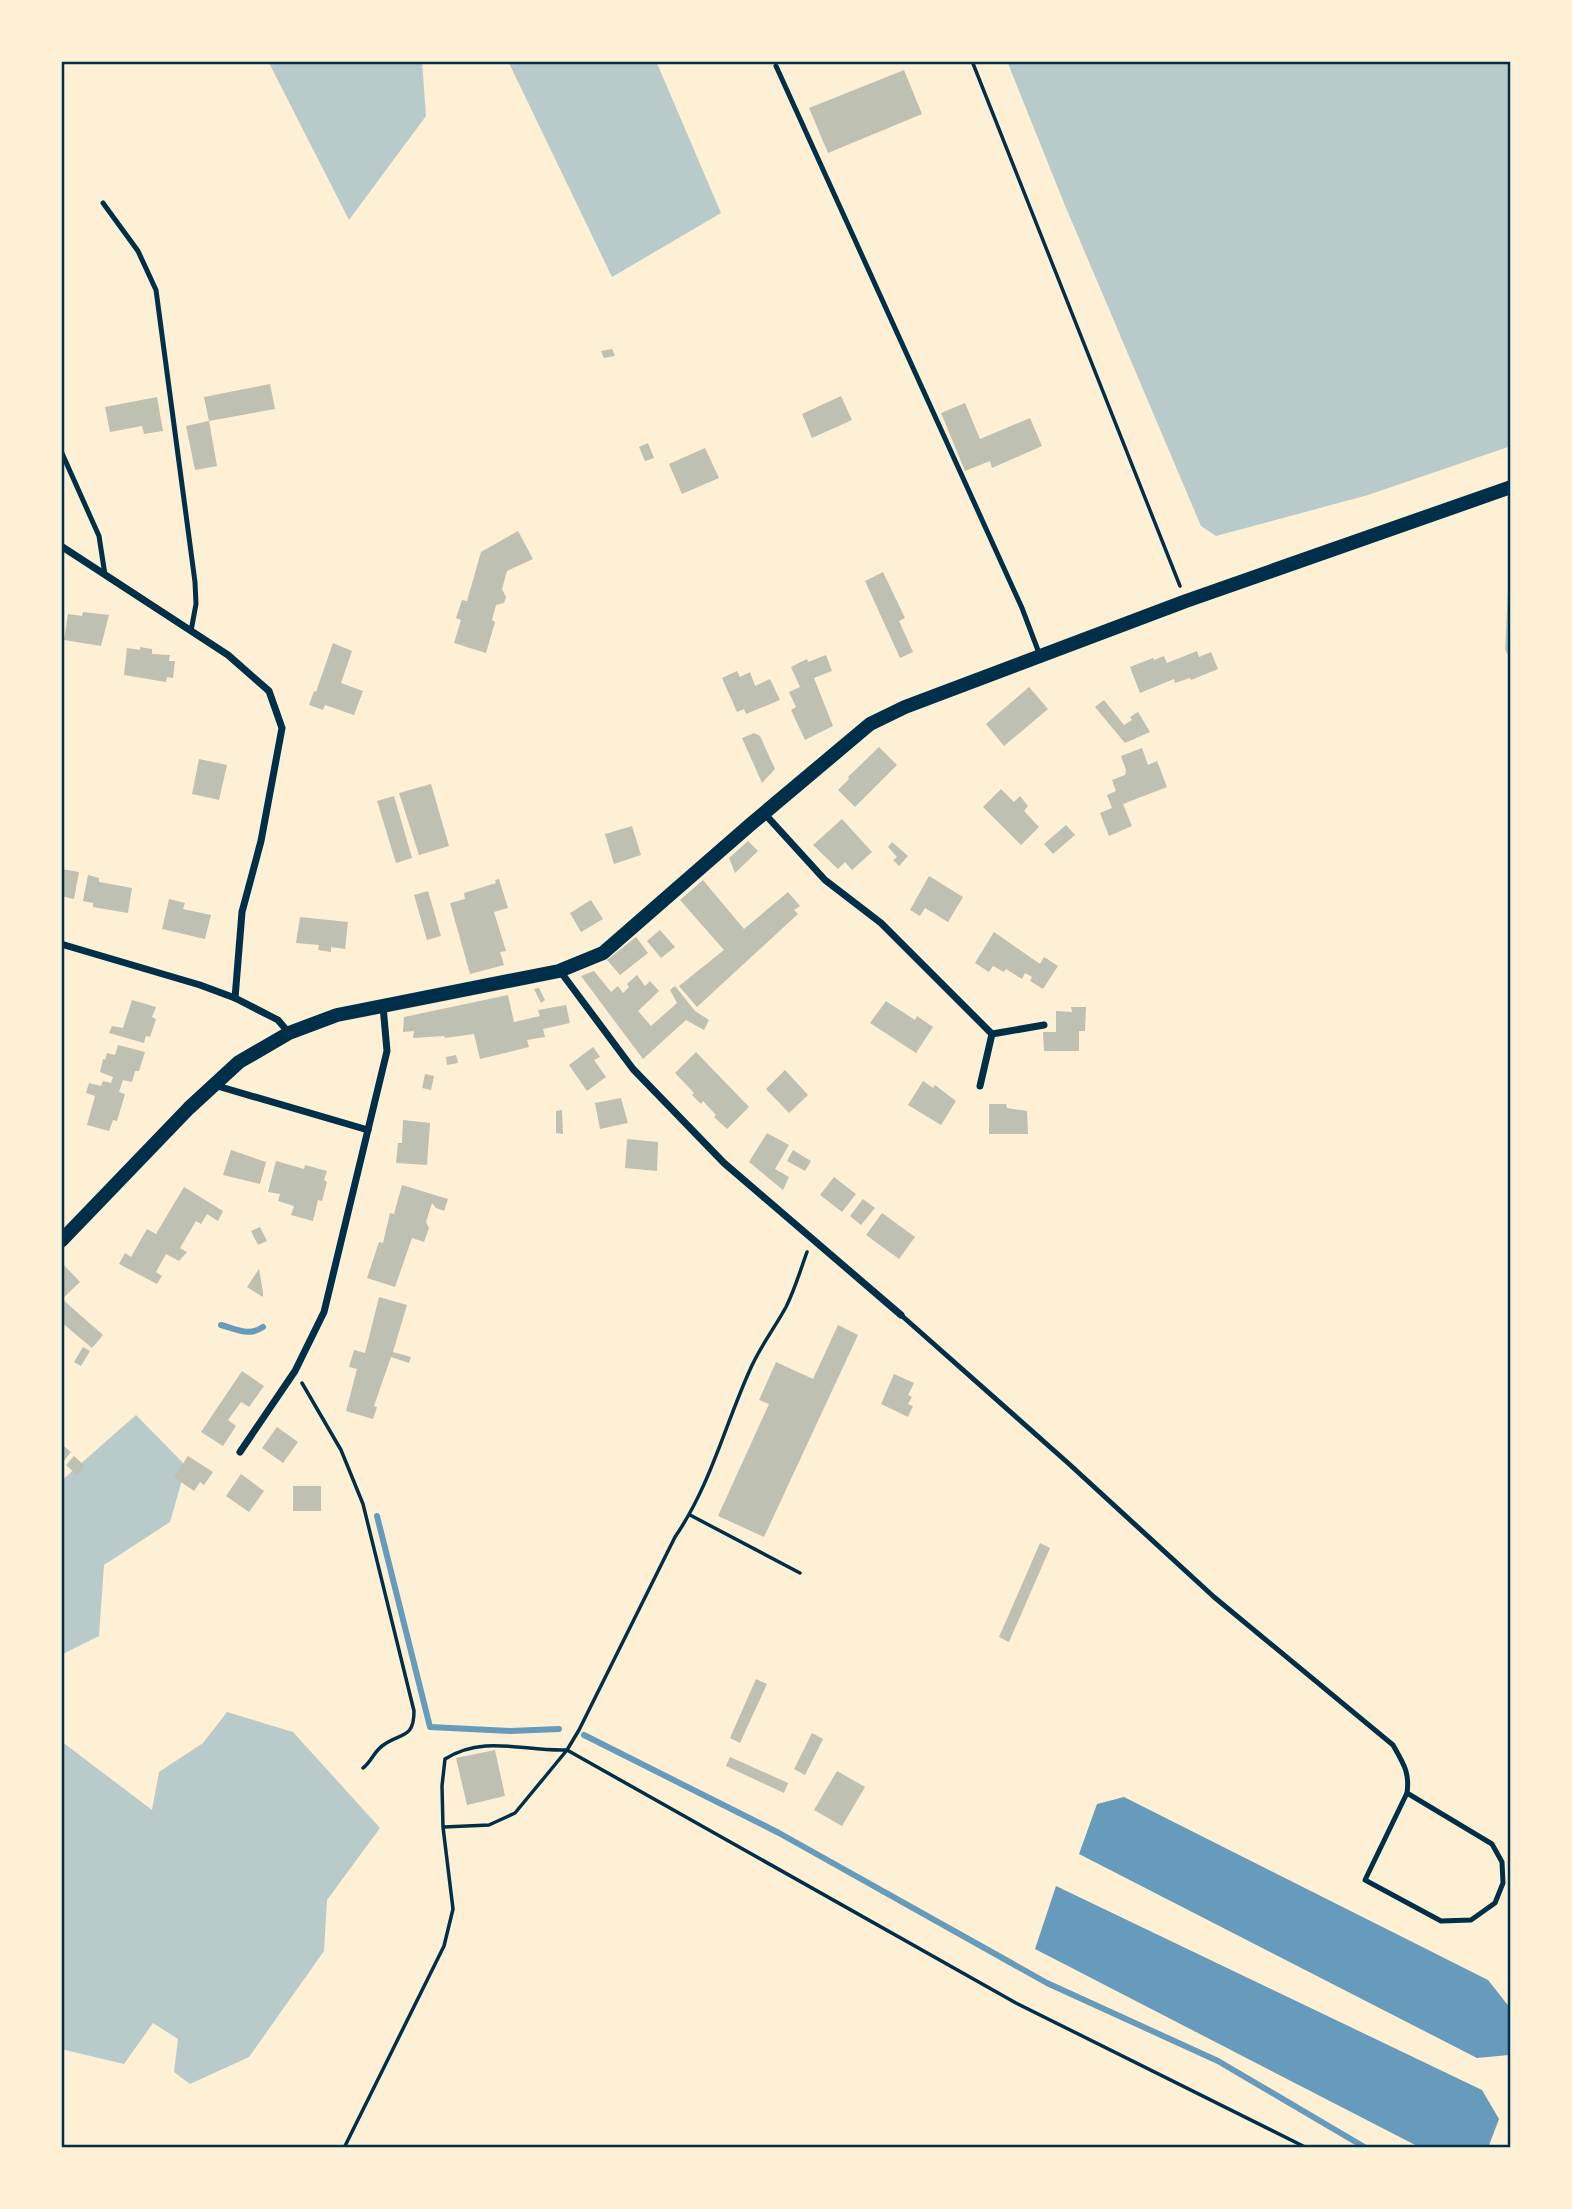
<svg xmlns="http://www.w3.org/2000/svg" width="1572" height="2209" font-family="Roboto,sans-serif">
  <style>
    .green { fill: #b9caca }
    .water { fill: #669bbc }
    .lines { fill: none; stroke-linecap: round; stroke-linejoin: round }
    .stream { stroke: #669bbc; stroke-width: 6 }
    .building { fill: #bec0b2 }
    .path { stroke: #003049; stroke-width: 3.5 }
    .service { stroke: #003049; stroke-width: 5 }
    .minor { stroke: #003049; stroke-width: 7 }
    .secondary { stroke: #003049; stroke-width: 14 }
    .neatline { fill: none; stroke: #003049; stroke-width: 2.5 }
  </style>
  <rect width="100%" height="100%" fill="#fdf0d5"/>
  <g class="green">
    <polygon points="268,61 422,61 426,116 349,220"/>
    <polygon points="508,61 656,61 721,213 612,277"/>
    <polygon points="1007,61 1511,61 1511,446 1368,495 1216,536 1201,526 1064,203"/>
    <polygon points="1511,531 1511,660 1505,650"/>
    <polygon points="136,1415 186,1466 170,1522 104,1565 99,1636 61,1655 61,1481"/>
    <polygon points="227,1712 293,1732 380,1828 327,1900 324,1951 249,2057 190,2084 174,2072 178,2039 153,2023 124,2064 61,2049 61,1741 152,1810 159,1772 203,1743"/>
  </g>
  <g class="water">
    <polygon points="1124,1797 1488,1980 1511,2009 1509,2055 1477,2058 1079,1854 1097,1804"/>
    <polygon points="1056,1886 1482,2090 1499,2119 1488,2148 1421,2148 1035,1949"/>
  </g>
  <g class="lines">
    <g class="stream">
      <path d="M221,1325C237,1329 248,1337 263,1327"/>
      <polyline points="377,1516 430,1727 510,1731 559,1729"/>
      <polyline points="584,1735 779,1833 1047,1983 1218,2061 1366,2148"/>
    </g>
  </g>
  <g class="building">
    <polygon points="904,70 922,114 828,153 809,108"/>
    <polygon points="612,349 615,356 604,358 601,351"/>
    <polygon points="270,384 275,409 209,421 204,397"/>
    <polygon points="841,396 852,420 812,438 802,414"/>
    <polygon points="157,397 163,431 144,434 142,426 110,432 105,407"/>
    <polygon points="965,403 980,439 1030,418 1042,446 992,468 990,461 965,471 941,413"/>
    <polygon points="209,421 217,466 195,470 186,426"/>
    <polygon points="648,443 654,458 645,461 639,447"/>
    <polygon points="705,448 719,478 682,494 669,464"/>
    <polygon points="518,531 533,559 507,571 502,589 506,597 504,603 496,605 492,620 495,622 486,653 454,643 461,620 456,618 462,600 467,601 481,552"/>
    <polygon points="883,572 905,618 899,621 913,652 900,658 865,581"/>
    <polygon points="83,612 109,615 101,646 64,640 68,614 82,616"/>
    <polygon points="333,643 352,651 341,683 363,691 354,715 325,705 323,710 309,705 314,691 316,692"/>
    <polygon points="140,647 152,649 152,654 170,655 169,661 175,661 173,678 167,677 166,682 124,675 127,648 140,650"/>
    <polygon points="1197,651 1199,657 1211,652 1218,669 1191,680 1190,678 1175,683 1174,679 1140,693 1130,667 1153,658 1154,660 1164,656 1167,663"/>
    <polygon points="826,655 832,671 814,678 833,726 805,740 791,710 796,707 789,692 800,687 791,667 807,659 808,662"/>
    <polygon points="737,671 740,677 750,672 755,686 770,679 780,700 746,714 744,709 737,712 722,678"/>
    <polygon points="1029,687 1048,709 1004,746 986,724"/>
    <polygon points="1104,700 1124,725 1132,720 1130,717 1138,712 1150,732 1125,743 1095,707"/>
    <polygon points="754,733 760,736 775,769 762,783 742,738"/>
    <polygon points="879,747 897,765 855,807 838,790 849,779 848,777"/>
    <polygon points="1142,748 1148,765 1157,761 1167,787 1123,804 1132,826 1109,836 1100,813 1112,808 1107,795 1116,791 1112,780 1125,775 1126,770 1121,756"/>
    <polygon points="199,759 227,765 219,800 192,794"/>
    <polygon points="431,784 449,846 419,855 399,793"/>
    <polygon points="1001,789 1014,802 1020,796 1028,806 1024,811 1039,827 1021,845 983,807"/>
    <polygon points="394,796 412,858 396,863 377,801"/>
    <polygon points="842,819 872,852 852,870 845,862 838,869 813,845"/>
    <polygon points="1066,825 1075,835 1053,854 1044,844"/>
    <polygon points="632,826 641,855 614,864 605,834"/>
    <polygon points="748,841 758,851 735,873 729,858"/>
    <polygon points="892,842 908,856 899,866 893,860 897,857 888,847"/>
    <polygon points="61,869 79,872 74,899 61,896"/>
    <polygon points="88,875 99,878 99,882 132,888 128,913 93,907 93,903 83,901"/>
    <polygon points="929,876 963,897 948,922 925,908 920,916 910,910"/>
    <polygon points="499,879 508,908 494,912 506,951 500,952 504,965 470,974 450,903 465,899 464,893 496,883 495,880"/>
    <polygon points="703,880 744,929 788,892 800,906 794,910 798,914 697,1007 679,986 724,950 680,900"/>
    <polygon points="428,891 441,936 427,940 414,895"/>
    <polygon points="169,899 185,903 183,909 211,915 205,939 162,929"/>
    <polygon points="591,900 603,919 581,932 570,913"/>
    <polygon points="300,917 348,922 345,949 331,947 331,952 318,950 319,945 296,943"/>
    <polygon points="660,930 675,947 661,958 647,941"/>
    <polygon points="994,932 1040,964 1044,957 1058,966 1043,989 1030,981 1032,977 1025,973 1022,979 1006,969 1004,972 993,966 989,972 975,963"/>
    <polygon points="636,937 648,953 620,975 607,960"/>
    <polygon points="594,971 611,992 618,986 623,993 629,987 627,984 637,975 645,986 650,981 659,991 638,1011 651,1026 677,1003 670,990 675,986 695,1011 709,1020 704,1030 686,1020 643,1059 581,976"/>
    <polygon points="539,988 545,1000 541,1003 534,989"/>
    <polygon points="508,995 514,1022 540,1016 538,1010 566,1005 570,1023 543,1029 545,1037 527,1040 529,1047 480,1059 474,1034 445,1038 444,1036 413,1038 414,1031 403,1032 404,1017"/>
    <polygon points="132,1000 156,1007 152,1017 156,1019 150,1037 146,1036 144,1043 109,1033 112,1026 123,1028"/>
    <polygon points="886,1001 915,1020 917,1016 933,1027 916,1053 870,1023"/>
    <polygon points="1071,1007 1086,1007 1085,1031 1079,1031 1079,1051 1044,1051 1043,1032 1056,1032 1056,1011 1072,1012"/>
    <polygon points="118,1045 145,1052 139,1071 135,1071 132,1082 123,1080 119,1092 125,1094 117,1121 113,1120 109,1131 87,1125 95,1096 86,1093 89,1083 101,1086 103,1081 111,1083 113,1077 100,1072 103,1059 105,1060 107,1053 115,1055"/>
    <polygon points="593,1047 600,1057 594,1060 606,1077 587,1091 569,1065"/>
    <polygon points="696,1052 749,1107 727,1129 714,1117 716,1115 703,1101 701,1104 692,1095 694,1093 675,1073"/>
    <polygon points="456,1055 458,1063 447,1065 446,1057"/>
    <polygon points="785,1070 808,1095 789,1113 766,1089"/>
    <polygon points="425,1074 434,1076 431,1090 422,1088"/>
    <polygon points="923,1081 933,1088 935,1085 956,1101 941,1125 908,1105"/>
    <polygon points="621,1098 628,1123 600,1129 595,1103"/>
    <polygon points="989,1104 1006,1104 1007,1108 1027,1111 1028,1134 989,1134"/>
    <polygon points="562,1110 563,1134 556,1133 556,1111"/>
    <polygon points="403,1120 430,1123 427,1165 396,1163 398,1143 402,1143"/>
    <polygon points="767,1133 789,1145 775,1169 789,1177 783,1190 749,1162"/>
    <polygon points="627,1139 658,1142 657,1171 625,1168"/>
    <polygon points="231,1150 266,1162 260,1184 223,1175"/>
    <polygon points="793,1150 811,1161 805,1171 787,1161"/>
    <polygon points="276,1161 304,1169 305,1165 327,1171 324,1180 327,1182 322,1201 318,1200 313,1221 291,1215 294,1206 278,1201 280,1194 268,1192"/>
    <polygon points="834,1177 856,1194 842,1212 820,1195"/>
    <polygon points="402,1185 448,1199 444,1211 436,1208 432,1203 426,1222 429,1228 424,1242 412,1238 395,1287 367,1278 379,1242 383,1243 390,1213 394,1214"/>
    <polygon points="184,1187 223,1211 218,1221 207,1214 201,1224 196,1221 180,1248 187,1252 179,1261 166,1254 156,1272 162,1276 157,1284 119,1264 125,1253 131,1257 147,1229 156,1234"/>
    <polygon points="863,1199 875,1208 861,1225 850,1216"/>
    <polygon points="882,1213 915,1237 899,1259 866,1235"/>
    <polygon points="260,1227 267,1241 258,1245 251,1231"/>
    <polygon points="61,1262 80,1282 62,1299 103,1335 92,1348 61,1322"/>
    <polygon points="259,1269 263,1292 263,1297 247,1287"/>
    <polygon points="379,1297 407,1305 393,1352 411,1357 409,1363 391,1357 374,1406 377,1407 373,1419 346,1411 357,1369 349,1367 354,1350 365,1353"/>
    <polygon points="838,1325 858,1335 764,1537 718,1516 769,1404 759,1400 776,1362 813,1379"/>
    <polygon points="83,1347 90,1351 81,1366 74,1362"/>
    <polygon points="242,1371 264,1386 249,1407 241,1402 228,1420 236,1426 223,1446 201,1432"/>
    <polygon points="894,1374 914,1383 908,1395 912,1397 908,1404 913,1406 908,1417 881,1404"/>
    <polygon points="277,1427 298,1442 283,1463 262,1448"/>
    <polygon points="64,1446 71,1452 63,1462 61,1460 61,1449"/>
    <polygon points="74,1456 85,1466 77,1475 66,1465"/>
    <polygon points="188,1456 213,1472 204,1485 200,1482 194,1491 174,1477"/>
    <polygon points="241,1474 264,1491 249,1512 226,1496"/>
    <rect x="293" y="1486" width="28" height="25"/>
    <polygon points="1040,1543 1050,1548 1009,1642 999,1637"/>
    <polygon points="756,1679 767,1684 740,1743 730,1738"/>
    <polygon points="812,1733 823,1739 805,1775 794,1769"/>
    <polygon points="495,1750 505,1796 467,1805 456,1758"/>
    <polygon points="730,1757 788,1783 784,1793 726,1766"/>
    <polygon points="837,1771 865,1787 842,1826 814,1810"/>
  </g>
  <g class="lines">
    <g class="path">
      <polyline points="972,61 1180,586"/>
      <path d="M302,1383L341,1450L363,1504L414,1711C414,1740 400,1732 382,1746C374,1752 371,1762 363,1768"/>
      <polyline points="690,1515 800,1573"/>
      <path d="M444,1827L489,1825L515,1813L544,1778L567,1750L579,1730L675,1537C710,1486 724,1428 749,1372C759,1348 774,1329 786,1307C795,1289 800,1271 807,1252"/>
      <path d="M344,2148L444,1946L453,1909L443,1827L442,1786L445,1759C484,1734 525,1752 567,1750L1016,2003L1307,2148"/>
    </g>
    <g class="service">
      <polyline points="776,66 1022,608 1039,653"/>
      <polyline points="103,203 138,251 156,290 195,582 196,604 191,631"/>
      <polyline points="61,451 99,536 105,575"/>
      <path d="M901,1315L1068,1463L1214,1597L1393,1745C1403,1763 1410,1772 1407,1793"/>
      <polygon points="1407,1793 1492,1844 1502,1862 1503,1883 1495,1903 1471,1920 1441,1921 1365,1880"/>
    </g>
    <g class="minor">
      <polyline points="61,546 228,655 269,691 282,728 261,841 242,912 235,998"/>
      <polyline points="764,813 825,880 881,923 992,1034"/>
      <polyline points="61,944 200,985 235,998 278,1020 289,1033"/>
      <polyline points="560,971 633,1069 724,1163 901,1315"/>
      <polyline points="214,1085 368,1130"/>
      <polyline points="980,1086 992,1034 1044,1025"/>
      <polyline points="240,1452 295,1371 324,1312 387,1051 383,1006"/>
    </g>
    <polyline class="secondary" points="61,1241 189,1108 239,1062 289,1033 337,1015 559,971 603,953 751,824 870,724 905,707 1186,601 1511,487"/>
  </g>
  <rect width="1572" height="2209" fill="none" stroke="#fdf0d5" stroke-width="126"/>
  <rect x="63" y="63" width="1446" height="2083" class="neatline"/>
</svg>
